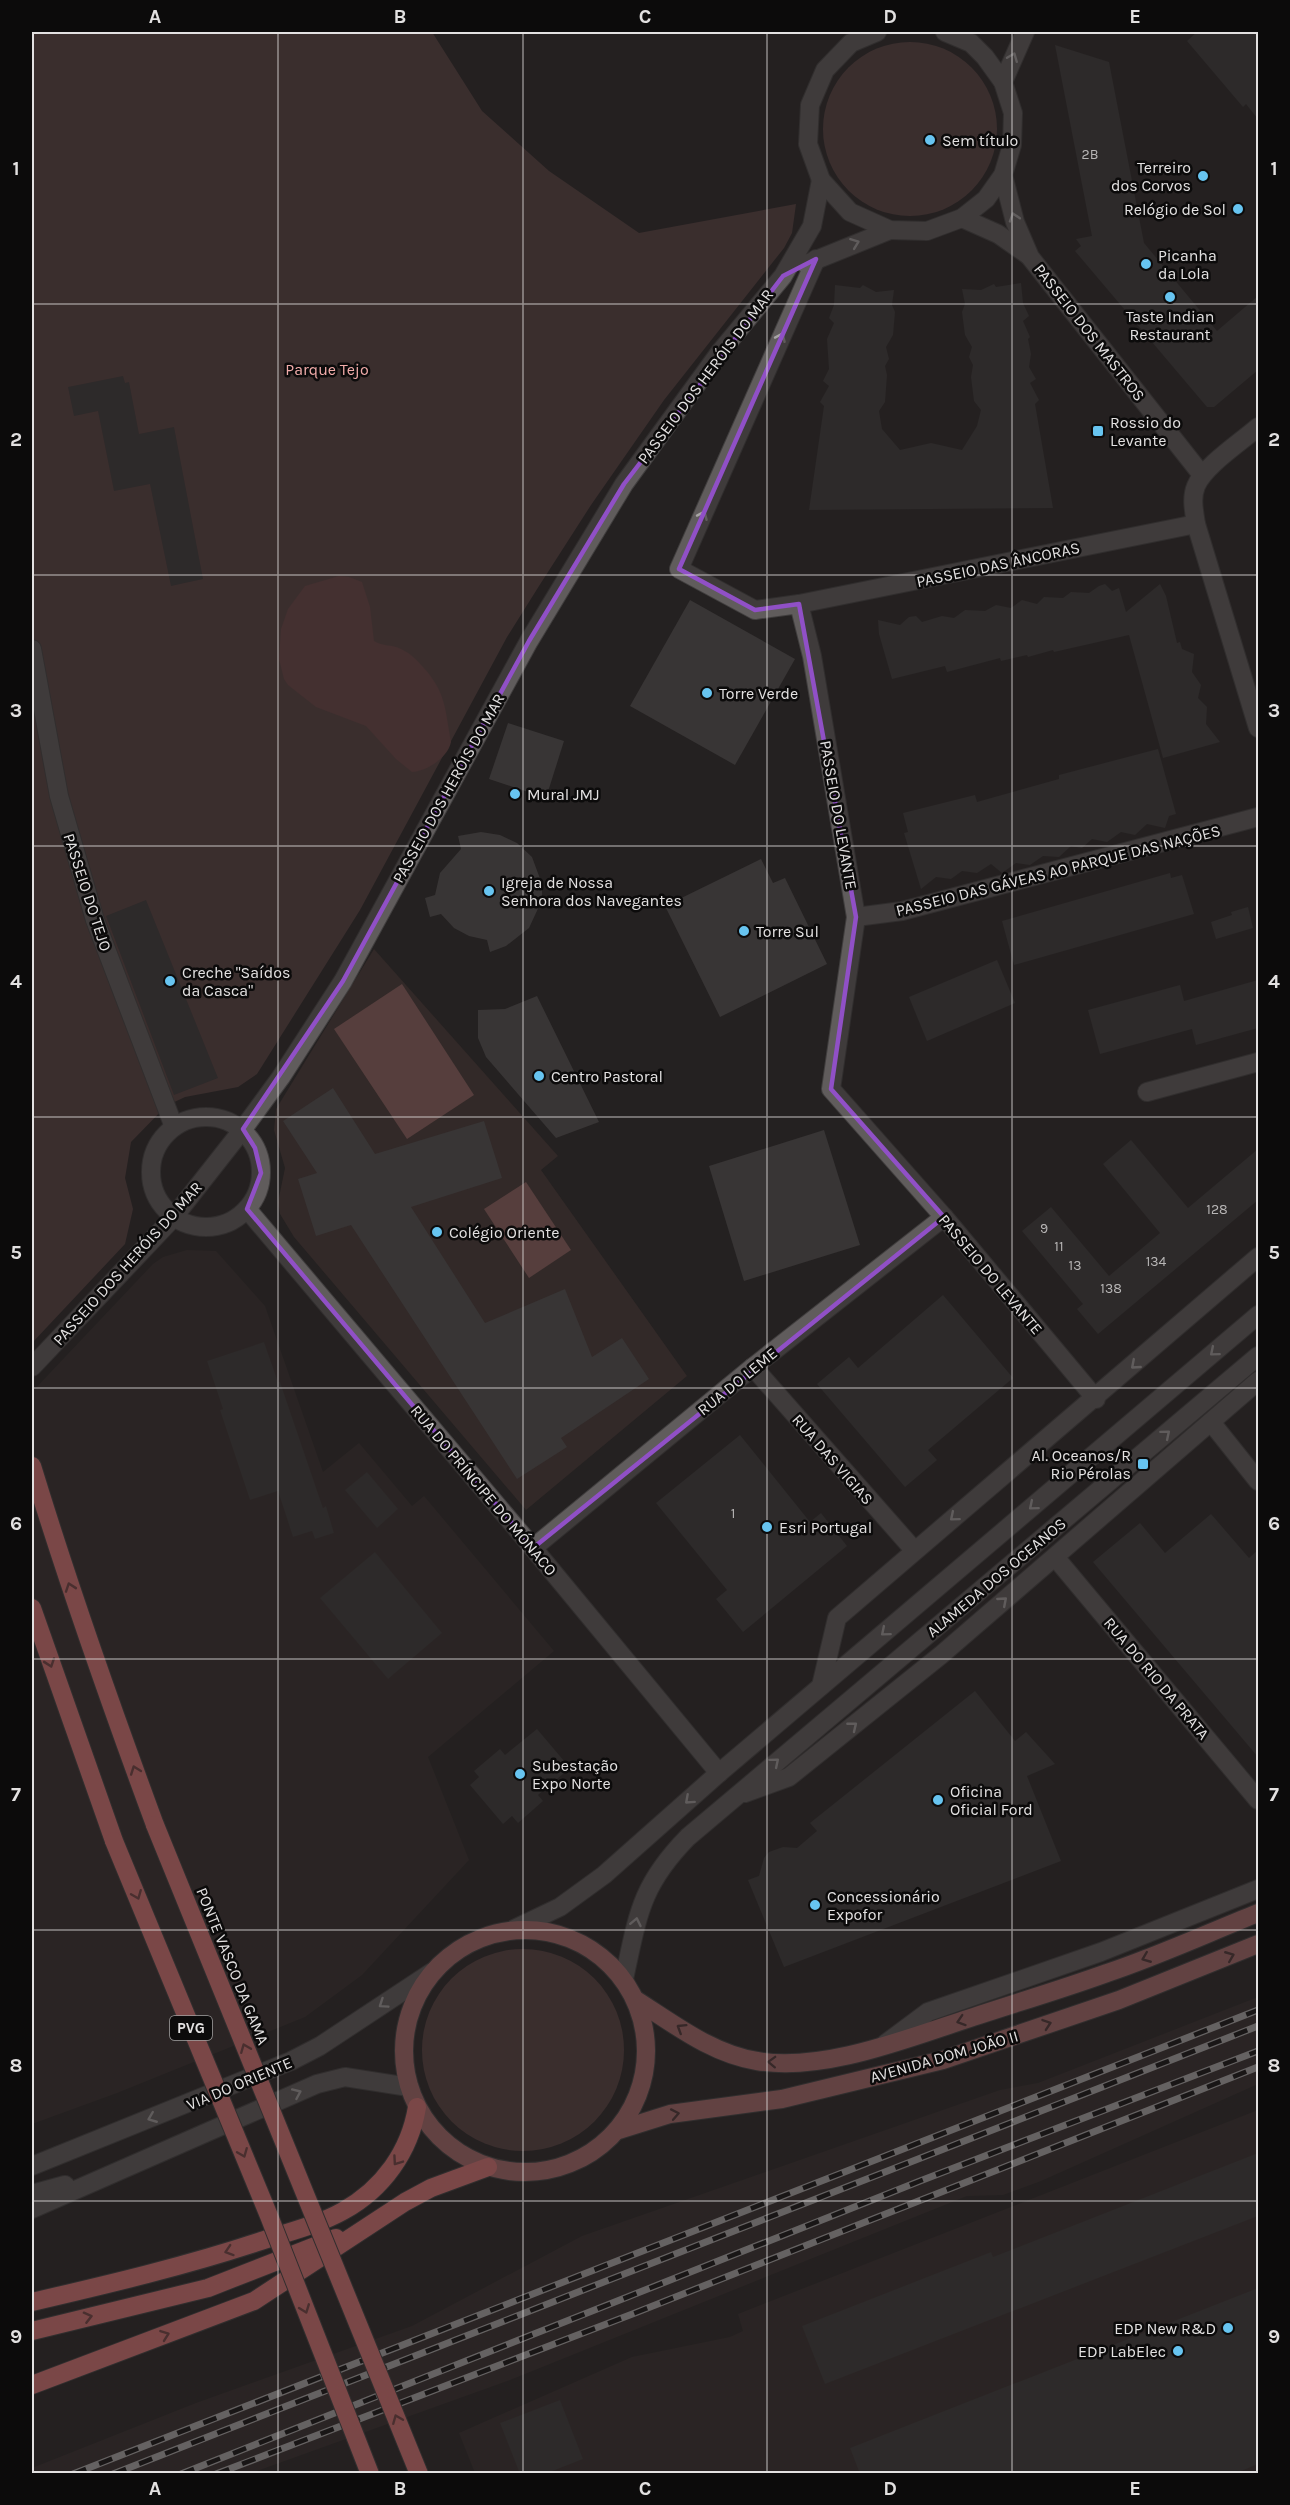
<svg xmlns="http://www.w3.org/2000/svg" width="1290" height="2505" font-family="Karla,sans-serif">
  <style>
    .built { fill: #322928 }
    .green { fill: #563e3d }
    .forest { fill: #6a4343 }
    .building { fill: #383535 }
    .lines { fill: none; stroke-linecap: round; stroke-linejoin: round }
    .minor-casing { stroke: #403e3e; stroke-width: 20 }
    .major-casing { stroke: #403e3e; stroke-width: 20 }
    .highway-casing { stroke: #403e3e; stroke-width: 20 }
    .minor { stroke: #605c5c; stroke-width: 18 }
    .major { stroke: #ae6b6c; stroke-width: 18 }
    .highway { stroke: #e27576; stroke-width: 18 }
    .rail-casing { stroke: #b4b2b2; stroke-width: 7 }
    .rail { stroke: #0c0b0b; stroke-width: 4.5; stroke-dasharray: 14; stroke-linecap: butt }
    .highway-bridge-casing { stroke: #403e3e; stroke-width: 20; stroke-linecap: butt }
    .highway-bridge { stroke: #e27576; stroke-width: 18 }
    .oneway { stroke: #a8a5a5 }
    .oneway2 { stroke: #774040 }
    .oneway3 { stroke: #4d3132 }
    .marked { fill: none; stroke: #9050c6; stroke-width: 4.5; stroke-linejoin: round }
    .grid { fill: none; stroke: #e3e1e1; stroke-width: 1.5; stroke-opacity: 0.55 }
    .poi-dot { fill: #67c4f0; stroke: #0c0b0b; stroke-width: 2 }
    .labels { text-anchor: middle; stroke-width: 5; stroke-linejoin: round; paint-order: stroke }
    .number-label { font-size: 14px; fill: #b8b6b6 }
    .shield { fill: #0c0b0b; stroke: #a2a1a1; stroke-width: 1.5 }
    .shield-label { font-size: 15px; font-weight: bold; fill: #e3e1e1 }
    .poi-label { font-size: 16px; fill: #e3e1e1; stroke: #0c0b0b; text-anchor: start }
    .street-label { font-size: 16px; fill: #e3e1e1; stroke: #0c0b0b }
    .park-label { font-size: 16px; fill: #f2acaa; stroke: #0c0b0b }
    .neatline { fill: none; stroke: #e3e1e1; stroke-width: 2 }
    .grid-label { font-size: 20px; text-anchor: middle; font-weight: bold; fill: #e3e1e1 }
  </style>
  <rect width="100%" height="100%" fill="#242121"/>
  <g class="built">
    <polygon points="374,949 558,1156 541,1170 687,1376 526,1510 294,1237 280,1214 278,1202 285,1168 274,1130 276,1109"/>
    <polygon points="187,1250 216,1251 265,1306 323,1472 359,1443 412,1506 424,1496 554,1651 428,1757 469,1860 362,1975 305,2017 117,2093 32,2124 32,1392 153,1264 163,1257"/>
    <polygon points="1258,1997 1258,2084 1041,2181 1003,2195 967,2196 510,2380 251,2473 32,2474 32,2468 196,2403 412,2326 582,2236 1000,2090 1038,2083"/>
    <polygon points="1258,2110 1258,2473 475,2473 459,2433 632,2357 730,2337 743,2331 738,2314"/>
  </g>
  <g class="green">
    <polygon points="32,32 432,32 482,111 549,171 639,233 796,204 792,233 784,248 664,400 591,505 539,586 507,637 360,910 257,1074 238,1087 185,1097 166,1106 131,1142 125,1178 133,1209 125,1244 32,1343"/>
    <circle cx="910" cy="129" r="87"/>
    <polygon points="402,984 474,1095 407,1139 334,1029"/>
    <polygon points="526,1182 571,1250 529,1278 484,1209"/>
    <circle cx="523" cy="2050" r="101"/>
  </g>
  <path class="forest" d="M339,576L349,577L362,582L370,607L374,641C383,647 392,644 401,649C410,653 417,660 423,667C446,692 445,709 451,742C448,757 428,771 412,772L396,759L366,726L316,707L288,685L284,679L279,659L281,629L288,609L305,586Z"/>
  <g class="building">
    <polygon points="1197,32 1258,32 1258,119 1246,104 1243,107 1187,41"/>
    <polygon points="1055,45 1109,62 1144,243 1217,331 1258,296 1258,370 1214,407 1207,407 1075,251 1081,246 1076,239 1092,236"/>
    <polygon points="1021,283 1023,303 1029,316 1023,321 1030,337 1028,339 1031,354 1029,367 1036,379 1030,383 1039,400 1035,404 1053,508 809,510 824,406 820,402 829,386 823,381 829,369 827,339 834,323 829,318 834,305 835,285 860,288 863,285 876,292 894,290 892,305 895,312 893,335 886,347 889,359 885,366 887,375 885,402 879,411 882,429 900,450 931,443 962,450 977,426 981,410 974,401 971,377 973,365 969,357 972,347 965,335 962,312 965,304 962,289 981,290 994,284 996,287"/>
    <polygon points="123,376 125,383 129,382 139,434 174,427 203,579 171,586 150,484 114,491 98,411 74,416 68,387"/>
    <polygon points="1105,584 1112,591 1119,588 1126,612 1160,584 1166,596 1177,643 1180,642 1182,649 1194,654 1192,672 1201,685 1198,698 1207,707 1206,724 1220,742 1163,758 1129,635 1054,652 1053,650 1028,657 1027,655 1001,661 1000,658 947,672 945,666 892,679 879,634 878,620 900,625 909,617 916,616 922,622 942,616 954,618 965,610 985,611 996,605 1011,608 1022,600 1037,604 1044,597 1063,598 1071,592 1089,593 1099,586"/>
    <polygon points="690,600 795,659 735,765 630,706"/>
    <polygon points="508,723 564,741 546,798 489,779"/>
    <polygon points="1158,749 1176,814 1169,816 1165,828 1147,824 1135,835 1121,832 1107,842 1092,839 1082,848 1071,846 1059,857 1043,856 1030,865 1016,863 1002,873 991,864 977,873 962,871 951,879 936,877 921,889 904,833 908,832 903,813 975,795 977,802 1059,779 1059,775"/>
    <polygon points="481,832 500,835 517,843 532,857 542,884 542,900 529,928 506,946 490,952 487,940 469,936 454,928 441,914 430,917 425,898 435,895 440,873 461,849 458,836"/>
    <polygon points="761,859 773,883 785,878 827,964 720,1017 665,906"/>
    <polygon points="1170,873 1171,878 1182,875 1194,914 1014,965 1002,921"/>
    <polygon points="146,900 218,1078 174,1095 106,916"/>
    <polygon points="1248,907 1253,928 1216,939 1211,922 1232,915 1231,912"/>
    <polygon points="997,960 1015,1003 927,1041 909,997"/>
    <polygon points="1258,980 1258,1028 1196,1045 1192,1029 1100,1054 1088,1010 1180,985 1184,1001"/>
    <polygon points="537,996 599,1122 556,1138 486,1057 478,1038 478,1010 505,1009"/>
    <polygon points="333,1088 375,1154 484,1121 502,1178 411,1207 485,1323 565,1289 592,1357 622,1338 649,1379 561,1438 567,1447 517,1479 351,1225 316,1236 298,1179 317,1173 283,1121"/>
    <polygon points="824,1130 860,1245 744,1281 709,1166"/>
    <polygon points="1131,1140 1188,1208 1258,1149 1258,1200 1098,1334 1077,1309 1083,1304 1022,1231 1051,1207 1109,1276 1134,1255 1160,1233 1103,1164"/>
    <polygon points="943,1295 1013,1378 928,1450 937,1460 905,1487 817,1384 849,1357 858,1368"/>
    <polygon points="264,1342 278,1382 280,1382 323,1508 326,1506 334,1533 315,1539 312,1531 293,1537 278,1491 250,1500 220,1410 223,1409 207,1361"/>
    <polygon points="740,1435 810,1522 821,1513 847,1546 743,1632 716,1599 727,1590 656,1503"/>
    <polygon points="367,1472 398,1509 377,1528 345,1490"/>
    <polygon points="1211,1514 1249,1558 1258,1550 1258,1757 1093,1562 1140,1523 1165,1553"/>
    <polygon points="375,1552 442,1633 388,1679 320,1598"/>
    <polygon points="975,1691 1015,1741 1026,1732 1055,1764 1027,1776 1061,1861 784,1967 748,1880 759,1876 764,1858 769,1852 783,1847 797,1848 817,1831 810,1823"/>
    <polygon points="537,1729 570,1768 538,1795 543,1801 518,1823 512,1816 503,1824 470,1785 479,1777 474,1771 500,1749 505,1755"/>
    <polygon points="1258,2153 1258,2216 825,2384 802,2326 991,2252 993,2257"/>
    <polygon points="1258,2288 1258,2464 1234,2474 860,2474 850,2448"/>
    <polygon points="560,2400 583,2459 545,2474 520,2474 500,2423"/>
  </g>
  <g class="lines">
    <g class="minor-casing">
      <g id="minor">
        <polyline points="877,32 851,43 825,70 810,105 808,144 821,180 850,212 890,230 927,231 962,218 986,199 1003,175 1012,145 1013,113 1003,82 985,57 971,43 945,32"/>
        <polyline points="1003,82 1025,32"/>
        <polyline points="1003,175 1015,222 1030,257 1202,475"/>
        <polyline points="962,218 998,234 1028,255"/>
        <polyline points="816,259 679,569 755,610 799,604 812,656 856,917 831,1089 944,1217 1096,1399"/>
        <polyline points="806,264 890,230"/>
        <path d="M1258,427C1241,442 1204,466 1196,486C1191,498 1194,511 1196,524L1258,728"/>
        <polyline points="799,604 1196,524"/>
        <polyline points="32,649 59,796 95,920 174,1127"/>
        <polyline points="856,917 902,911 1258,817"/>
        <polyline points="1147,1092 1258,1062"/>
        <circle cx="206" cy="1172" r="55"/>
        <polyline points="247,1209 533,1548 719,1773"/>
        <polyline points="32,1367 173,1218 243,1129 281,1077 343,981 529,641 624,484 720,352 783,276 812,226 821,180"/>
        <polyline points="753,1367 914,1550"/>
        <polyline points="1211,1422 1258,1481"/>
        <polyline points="533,1548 753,1367 944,1217"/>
        <polyline points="1055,1557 1258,1800"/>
        <polyline points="821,1686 837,1618 1258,1257"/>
        <polyline points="745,1793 789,1777 941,1655 1258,1381"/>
        <polyline points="514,1929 560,1907 604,1875 719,1773 1258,1315"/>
        <path d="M624,1979C638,1915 640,1886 688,1837L1258,1356"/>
        <polyline points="885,2044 928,2012 1101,1952 1258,1889"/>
        <polyline points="32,2166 291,2061 320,2046 432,1972"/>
        <polyline points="32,2194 65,2185"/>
        <polyline points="32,2209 317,2084 345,2077 409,2087"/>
      </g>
    </g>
    <g class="major-casing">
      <g id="major">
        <circle cx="525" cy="2051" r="121"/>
        <path d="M636,2000C674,2024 712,2054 757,2061C822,2072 903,2040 964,2020C1012,2004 1060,1990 1107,1973C1158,1956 1208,1933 1258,1913"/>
        <polyline points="619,2130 670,2114 782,2099 943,2060 1119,2000 1258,1944"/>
      </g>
    </g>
    <g class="highway-casing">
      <g id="highway">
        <path d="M32,1466C69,1587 111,1706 155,1825"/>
        <polyline points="32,1608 114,1841"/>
        <path d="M32,2302C109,2284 186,2266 261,2241C288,2232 318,2225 343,2211C383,2189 410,2151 417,2107"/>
        <polyline points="32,2331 208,2288 336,2238"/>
        <polyline points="32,2385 254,2301 405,2202 431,2188 488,2167"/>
      </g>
    </g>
    <use href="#minor" class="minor"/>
    <use href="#major" class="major"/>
    <use href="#highway" class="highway"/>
    <g class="rail-casing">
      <g id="rail">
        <polyline points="73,2474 1258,2010"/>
        <polyline points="113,2474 1258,2026"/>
        <polyline points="181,2474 920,2181 1258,2051"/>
        <polyline points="216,2474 635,2313 1258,2067"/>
      </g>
    </g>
    <use href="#rail" class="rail"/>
    <g class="highway-bridge-casing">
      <g id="highway-bridge">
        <polyline points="155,1825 419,2474"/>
        <polyline points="114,1841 269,2216 370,2474"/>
      </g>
    </g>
    <use href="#highway-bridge" class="highway-bridge"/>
  </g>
  <defs><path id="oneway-chevron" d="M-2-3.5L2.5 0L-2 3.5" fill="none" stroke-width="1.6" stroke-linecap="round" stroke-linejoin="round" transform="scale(1.5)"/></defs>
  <g class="oneway">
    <use href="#oneway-chevron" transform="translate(1013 57) rotate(-68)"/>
    <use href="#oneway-chevron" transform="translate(1014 217) rotate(-108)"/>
    <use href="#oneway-chevron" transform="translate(855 243) rotate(-21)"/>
    <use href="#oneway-chevron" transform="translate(781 337) rotate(-66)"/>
    <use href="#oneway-chevron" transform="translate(703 515) rotate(-66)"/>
    <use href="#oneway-chevron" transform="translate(1214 1352) rotate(140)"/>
    <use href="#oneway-chevron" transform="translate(1135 1365) rotate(139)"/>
    <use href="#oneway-chevron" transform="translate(1166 1434) rotate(-40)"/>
    <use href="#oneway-chevron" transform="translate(1033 1506) rotate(140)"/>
    <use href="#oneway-chevron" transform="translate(954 1517) rotate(140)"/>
    <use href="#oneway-chevron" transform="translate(1003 1601) rotate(-41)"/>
    <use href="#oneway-chevron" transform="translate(885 1632) rotate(140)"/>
    <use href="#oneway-chevron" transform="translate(853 1726) rotate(-39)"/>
    <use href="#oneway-chevron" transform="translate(775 1762) rotate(-40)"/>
    <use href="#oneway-chevron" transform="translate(689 1800) rotate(138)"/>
    <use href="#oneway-chevron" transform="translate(636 1922) rotate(-78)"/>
    <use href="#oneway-chevron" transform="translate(383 2004) rotate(146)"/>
    <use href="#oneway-chevron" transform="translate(297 2093) rotate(-24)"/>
    <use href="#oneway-chevron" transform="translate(152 2118) rotate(158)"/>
  </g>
  <g class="oneway2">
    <use href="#oneway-chevron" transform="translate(70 1587) rotate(-109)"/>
    <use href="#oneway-chevron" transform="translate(50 1663) rotate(71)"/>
    <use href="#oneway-chevron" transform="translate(135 1770) rotate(-110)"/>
    <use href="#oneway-chevron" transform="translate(137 1895) rotate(68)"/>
    <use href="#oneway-chevron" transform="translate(245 2048) rotate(-112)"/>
    <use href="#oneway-chevron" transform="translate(243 2153) rotate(68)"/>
    <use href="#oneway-chevron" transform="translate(397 2161) rotate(125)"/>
    <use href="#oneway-chevron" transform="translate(229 2251) rotate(162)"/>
    <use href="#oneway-chevron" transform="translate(305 2309) rotate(69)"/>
    <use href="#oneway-chevron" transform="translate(88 2317) rotate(-14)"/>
    <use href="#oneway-chevron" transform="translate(165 2335) rotate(-20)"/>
    <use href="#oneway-chevron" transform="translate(397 2419) rotate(-112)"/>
  </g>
  <g class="oneway3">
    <use href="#oneway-chevron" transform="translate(1230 1956) rotate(-22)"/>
    <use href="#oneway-chevron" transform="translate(1146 1958) rotate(158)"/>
    <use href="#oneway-chevron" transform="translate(961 2021) rotate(162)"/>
    <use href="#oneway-chevron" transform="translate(1047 2024) rotate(-19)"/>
    <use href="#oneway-chevron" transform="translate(681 2028) rotate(-148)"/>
    <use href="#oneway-chevron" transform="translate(772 2062) rotate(-178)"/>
    <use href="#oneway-chevron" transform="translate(675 2114) rotate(-11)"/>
  </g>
  <path d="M0 0H1290V2505H0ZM816,259L679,569L755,610L799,604L856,917L831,1089L944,1217L533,1548L247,1209L261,1173L255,1148L243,1129L343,981L529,641L624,484L783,276Z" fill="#242121" fill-opacity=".55" fill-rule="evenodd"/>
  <path class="marked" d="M816,259L679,569L755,610L799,604L856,917L831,1089L944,1217L533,1548L247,1209L261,1173L255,1148L243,1129L343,981L529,641L624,484L783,276Z"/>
  <path class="grid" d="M278,32V2474M523,32V2474M767,32V2474M1012,32V2474M32,304H1258M32,575H1258M32,846H1258M32,1117H1258M32,1388H1258M32,1659H1258M32,1930H1258M32,2201H1258"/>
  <g class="poi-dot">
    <circle cx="930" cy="140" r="6"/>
    <circle cx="1203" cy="176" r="6"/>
    <circle cx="1238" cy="209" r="6"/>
    <circle cx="1146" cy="264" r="6"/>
    <circle cx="1170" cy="297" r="6"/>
    <rect x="1092" y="425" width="12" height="12" rx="3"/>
    <circle cx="707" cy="693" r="6"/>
    <circle cx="515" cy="794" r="6"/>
    <circle cx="489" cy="891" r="6"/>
    <circle cx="744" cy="931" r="6"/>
    <circle cx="170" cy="981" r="6"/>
    <circle cx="539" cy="1076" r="6"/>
    <circle cx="437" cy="1232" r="6"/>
    <rect x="1137" y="1458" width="12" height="12" rx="3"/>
    <circle cx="767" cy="1527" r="6"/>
    <circle cx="520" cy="1774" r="6"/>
    <circle cx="938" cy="1800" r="6"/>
    <circle cx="815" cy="1905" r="6"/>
    <circle cx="1228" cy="2328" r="6"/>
    <circle cx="1178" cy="2351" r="6"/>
  </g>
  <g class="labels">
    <g class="number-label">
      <text x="1090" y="159">2B</text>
      <text x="1217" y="1214">128</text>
      <text x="1044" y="1233">9</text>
      <text x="1059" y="1251">11</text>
      <text x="1156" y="1266">134</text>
      <text x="1075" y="1270">13</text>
      <text x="1111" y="1293">138</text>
      <text x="733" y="1518">1</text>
    </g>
    <rect class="shield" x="170" y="2016" width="42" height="24" rx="4.5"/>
    <g class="shield-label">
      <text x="191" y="2033">PVG</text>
    </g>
    <g class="poi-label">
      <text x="942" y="146">Sem título</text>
      <text x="1191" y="173" text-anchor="end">Terreiro<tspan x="1191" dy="18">dos Corvos</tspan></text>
      <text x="1226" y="215" text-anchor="end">Relógio de Sol</text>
      <text x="1158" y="261">Picanha<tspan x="1158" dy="18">da Lola</tspan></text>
      <text x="1170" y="322" text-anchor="middle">Taste Indian<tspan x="1170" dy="18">Restaurant</tspan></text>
      <text x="1110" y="428">Rossio do<tspan x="1110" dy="18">Levante</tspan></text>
      <text x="719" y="699">Torre Verde</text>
      <text x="527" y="800">Mural JMJ</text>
      <text x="501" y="888">Igreja de Nossa<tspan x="501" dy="18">Senhora dos Navegantes</tspan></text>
      <text x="756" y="937">Torre Sul</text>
      <text x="182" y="978">Creche "Saídos<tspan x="182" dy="18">da Casca"</tspan></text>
      <text x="551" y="1082">Centro Pastoral</text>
      <text x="449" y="1238">Colégio Oriente</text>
      <text x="1131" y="1461" text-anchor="end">Al. Oceanos/R<tspan x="1131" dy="18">Rio Pérolas</tspan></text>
      <text x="779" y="1533">Esri Portugal</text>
      <text x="532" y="1771">Subestação<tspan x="532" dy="18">Expo Norte</tspan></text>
      <text x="950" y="1797">Oficina<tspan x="950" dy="18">Oficial Ford</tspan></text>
      <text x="827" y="1902">Concessionário<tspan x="827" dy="18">Expofor</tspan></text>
      <text x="1216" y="2334" text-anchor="end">EDP New R&amp;D</text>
      <text x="1166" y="2357" text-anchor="end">EDP LabElec</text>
    </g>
    <g class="street-label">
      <text transform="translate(1090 332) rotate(52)" y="6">PASSEIO DOS MASTROS</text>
      <text transform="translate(705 376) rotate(-53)" y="6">PASSEIO DOS HERÓIS DO MAR</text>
      <text transform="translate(998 564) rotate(-12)" y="6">PASSEIO DAS ÂNCORAS</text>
      <text transform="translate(448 788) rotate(-61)" y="6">PASSEIO DOS HERÓIS DO MAR</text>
      <text transform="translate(839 815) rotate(80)" y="6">PASSEIO DO LEVANTE</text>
      <text transform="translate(1058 870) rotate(-14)" y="6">PASSEIO DAS GÁVEAS AO PARQUE DAS NAÇÕES</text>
      <text transform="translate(88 892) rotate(72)" y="6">PASSEIO DO TEJO</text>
      <text transform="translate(127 1263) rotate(-48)" y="6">PASSEIO DOS HERÓIS DO MAR</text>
      <text transform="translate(991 1274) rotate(50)" y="6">PASSEIO DO LEVANTE</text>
      <text transform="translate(737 1381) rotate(-39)" y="6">RUA DO LEME</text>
      <text transform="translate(833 1459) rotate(49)" y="6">RUA DAS VIGIAS</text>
      <text transform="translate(484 1490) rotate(50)" y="6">RUA DO PRÍNCIPE DO MÓNACO</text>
      <text transform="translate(996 1577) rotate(-40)" y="6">ALAMEDA DOS OCEANOS</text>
      <text transform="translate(1157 1678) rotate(50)" y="6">RUA DO RIO DA PRATA</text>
      <text transform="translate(233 1966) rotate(68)" y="6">PONTE VASCO DA GAMA</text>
      <text transform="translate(944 2056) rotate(-16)" y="6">AVENIDA DOM JOÃO II</text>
      <text transform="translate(239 2083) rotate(-23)" y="6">VIA DO ORIENTE</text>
    </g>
    <g class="park-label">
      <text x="327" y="375">Parque Tejo</text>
    </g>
  </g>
  <rect width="1290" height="2505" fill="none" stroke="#0c0b0b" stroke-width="66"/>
  <rect x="33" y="33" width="1224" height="2439" class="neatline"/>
  <g class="grid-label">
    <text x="155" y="23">A</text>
    <text x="400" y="23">B</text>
    <text x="645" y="23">C</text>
    <text x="890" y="23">D</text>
    <text x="1135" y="23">E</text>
    <text x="16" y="175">1</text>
    <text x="1274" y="175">1</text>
    <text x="16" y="446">2</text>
    <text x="1274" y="446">2</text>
    <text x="16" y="717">3</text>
    <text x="1274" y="717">3</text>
    <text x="16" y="988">4</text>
    <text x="1274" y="988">4</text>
    <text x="16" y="1259">5</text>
    <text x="1274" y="1259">5</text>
    <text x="16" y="1530">6</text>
    <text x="1274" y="1530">6</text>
    <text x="16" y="1801">7</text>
    <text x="1274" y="1801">7</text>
    <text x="16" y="2072">8</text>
    <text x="1274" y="2072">8</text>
    <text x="16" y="2343">9</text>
    <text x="1274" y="2343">9</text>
    <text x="155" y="2495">A</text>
    <text x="400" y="2495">B</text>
    <text x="645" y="2495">C</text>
    <text x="890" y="2495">D</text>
    <text x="1135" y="2495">E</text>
  </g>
</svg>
